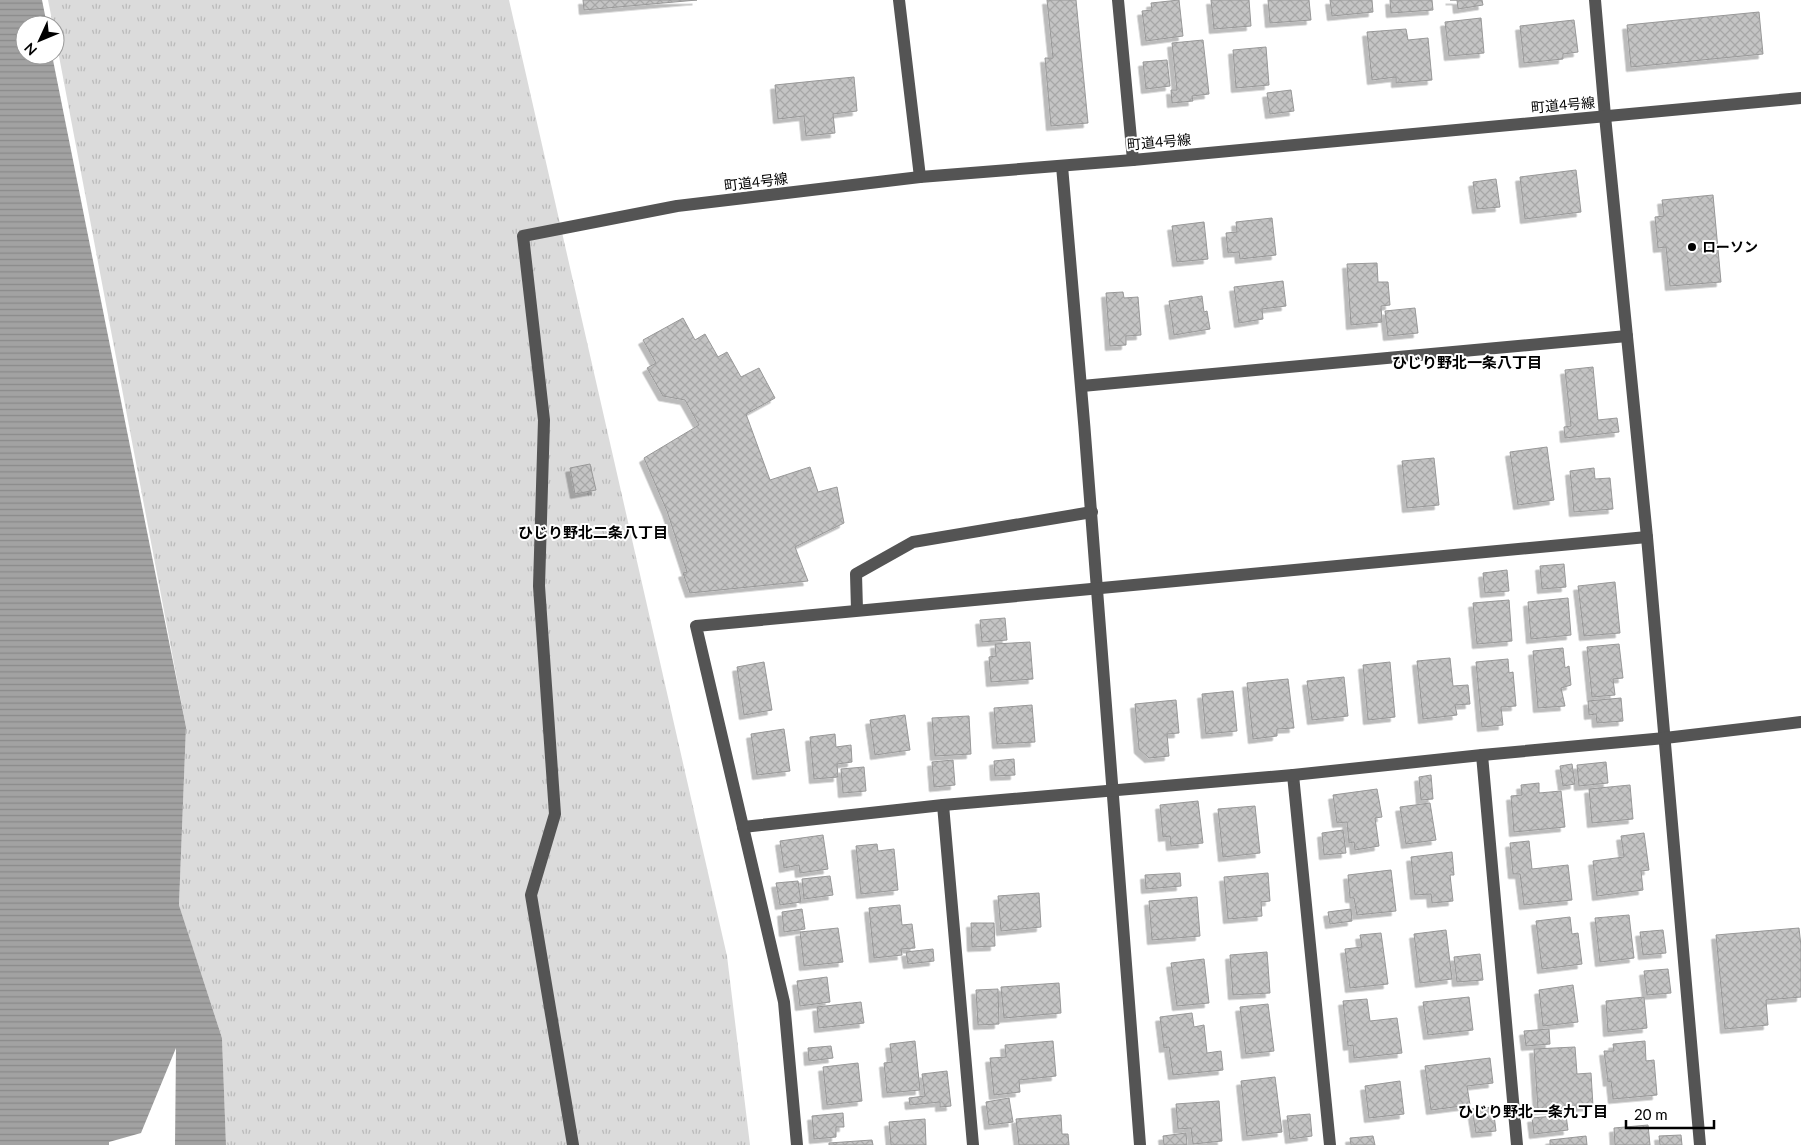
<svg xmlns="http://www.w3.org/2000/svg" width="1801" height="1145" font-family="Lato,'Noto Sans JP',sans-serif">
  <style>
    .grass { fill: url(#grass-tufts) }
    .water { fill: url(#water-rules) }
    .building { fill: url(#building-cross-hatch); stroke: #989898; filter: url(#shadow) }
    .lines { fill: none; stroke-linecap: round; stroke-linejoin: round }
    .minor { stroke: #545454; stroke-width: 12 }
    .poi-dot { fill: #000; stroke: #fff; stroke-width: 2 }
    .labels { text-anchor: middle; stroke-width: 4; stroke-linejoin: round; paint-order: stroke }
    .street-label { font-size: 14px; fill: #000; stroke: #fff }
    .poi-label { font-size: 14px; font-weight: bold; fill: #000; stroke: #fff; text-anchor: start }
    .neighbourhood-label { font-size: 15px; font-weight: bold; fill: #000; stroke: #fff }
  </style>
  <defs>
    <pattern id="grass-tufts" width="24" height="20" patternUnits="userSpaceOnUse" patternTransform="scale(1.25)"><rect width="24" height="20" fill="#dbdbdb"/><path d="M3 7l-1-3M5 7V3M7 7l1-3M15 17l-1-3M17 17v-4M19 17l1-3" fill="none" stroke="#bababa"/></pattern>
    <pattern id="water-rules" width="6" height="5" patternUnits="userSpaceOnUse" patternTransform="scale(1.25)"><rect width="6" height="5" fill="#a2a2a2"/><path d="M0 2.5h6" fill="none" stroke="#8a8a8a"/></pattern>
    <pattern id="building-cross-hatch" width="8" height="8" patternUnits="userSpaceOnUse" patternTransform="scale(1.25)"><rect width="8" height="8" fill="#c4c4c4"/><path d="M0 0l8 8M0 8l8-8" fill="none" stroke="#a7a7a7"/></pattern>
    <filter id="shadow"><feDropShadow dx="-4.5" dy="4.5" stdDeviation="0" flood-color="#0004"/></filter>
  </defs>
  <rect width="100%" height="100%" fill="#fff"/>
  <polygon class="grass" points="48,0 509,0 727,956 750,1145 226,1145 222,1038 179,905 186,727 55,35 55,25 53,25"/>
  <polygon class="water" points="0,0 42,0 47,25 25,25 25,55 52,55 186,727 179,905 222,1038 226,1145 175,1145 176,1048 141,1133 109,1142 109,1145 0,1145"/>
  <g class="building">
    <polygon points="583,0 697,0 584,10"/>
    <polygon points="1047,0 1076,0 1088,123 1051,126 1045,58 1053,58"/>
    <polygon points="1179,0 1183,36 1146,41 1142,11 1152,10 1151,3"/>
    <polygon points="1211,0 1249,0 1251,26 1214,29"/>
    <polygon points="1268,0 1309,0 1311,20 1270,23"/>
    <polygon points="1330,0 1372,0 1373,12 1332,16"/>
    <polygon points="1390,0 1432,0 1433,10 1391,13"/>
    <polygon points="1450,0 1482,0 1483,5 1458,9 1457,0"/>
    <polygon points="1759,12 1763,54 1631,67 1627,25"/>
    <polygon points="1481,18 1484,53 1449,56 1445,22"/>
    <polygon points="1574,20 1578,52 1563,54 1563,59 1524,63 1520,26"/>
    <polygon points="1406,29 1408,40 1428,38 1432,80 1396,83 1396,77 1372,80 1367,32"/>
    <polygon points="1203,40 1209,94 1192,96 1193,101 1172,103 1171,90 1177,90 1172,43"/>
    <polygon points="1266,47 1269,85 1236,88 1233,50"/>
    <polygon points="1167,60 1170,86 1146,89 1143,62"/>
    <polygon points="854,77 857,111 833,114 835,133 806,136 804,116 778,119 775,85"/>
    <polygon points="1291,90 1294,111 1270,114 1267,93"/>
    <polygon points="1576,170 1581,212 1525,219 1520,177"/>
    <polygon points="1496,179 1500,207 1477,209 1473,182"/>
    <polygon points="1713,195 1721,282 1670,286 1666,247 1658,248 1655,217 1664,216 1662,200"/>
    <polygon points="1272,218 1276,255 1240,259 1239,252 1228,253 1226,233 1237,232 1236,222"/>
    <polygon points="1204,222 1208,259 1177,262 1172,226"/>
    <polygon points="1377,263 1378,282 1388,282 1390,305 1381,306 1382,322 1351,325 1347,264"/>
    <polygon points="1283,281 1286,306 1262,309 1263,319 1239,323 1234,287"/>
    <polygon points="1123,292 1124,298 1138,297 1141,335 1126,336 1126,345 1110,346 1106,293"/>
    <polygon points="1202,296 1204,312 1207,311 1210,329 1174,335 1169,301"/>
    <polygon points="1415,308 1418,333 1388,336 1385,311"/>
    <polygon points="683,318 695,340 705,334 718,357 727,352 741,377 759,368 775,398 746,414 770,480 810,467 818,492 837,487 844,523 795,547 808,581 690,593 683,573 687,572 667,511 644,458 699,425 685,400 663,396 647,368 656,363 643,340"/>
    <polygon points="1593,367 1598,420 1617,418 1619,432 1565,438 1564,427 1571,426 1565,370"/>
    <polygon points="1547,447 1554,500 1518,505 1510,452"/>
    <polygon points="1434,458 1439,505 1407,508 1402,461"/>
    <polygon points="590,464 596,490 575,494 570,468"/>
    <polygon points="1594,468 1595,479 1610,478 1613,509 1574,512 1570,471"/>
    <polygon points="1564,564 1566,587 1542,589 1540,566"/>
    <polygon points="1507,570 1509,591 1485,593 1483,573"/>
    <polygon points="1615,582 1620,633 1584,636 1578,586"/>
    <polygon points="1568,598 1571,635 1531,639 1528,602"/>
    <polygon points="1509,600 1512,641 1477,644 1473,603"/>
    <polygon points="1005,618 1007,640 982,642 980,620"/>
    <polygon points="1030,642 1033,679 991,682 989,657 996,656 995,644"/>
    <polygon points="1619,644 1623,678 1613,679 1615,695 1592,697 1587,647"/>
    <polygon points="1563,648 1565,668 1569,666 1571,685 1561,688 1565,706 1538,708 1533,651"/>
    <polygon points="1450,658 1453,686 1468,685 1470,704 1455,705 1457,715 1423,719 1417,661"/>
    <polygon points="1508,659 1509,673 1513,672 1516,706 1501,707 1503,725 1482,727 1476,662"/>
    <polygon points="764,662 772,710 744,715 737,667"/>
    <polygon points="1390,662 1395,717 1368,720 1363,665"/>
    <polygon points="1344,677 1348,716 1312,720 1307,681"/>
    <polygon points="1288,679 1294,728 1277,729 1277,736 1253,739 1247,683"/>
    <polygon points="1233,691 1237,731 1206,734 1202,694"/>
    <polygon points="1621,698 1623,721 1597,723 1596,714 1589,715 1588,701"/>
    <polygon points="1176,700 1179,733 1167,734 1169,756 1149,758 1139,749 1135,704"/>
    <polygon points="1032,705 1035,742 997,744 994,708"/>
    <polygon points="905,715 910,750 875,755 870,720"/>
    <polygon points="969,716 971,754 935,756 932,718"/>
    <polygon points="784,729 790,771 757,775 751,734"/>
    <polygon points="835,734 836,747 851,745 852,762 837,764 838,777 814,779 810,737"/>
    <polygon points="1014,759 1015,775 995,776 994,761"/>
    <polygon points="953,760 955,785 934,787 932,762"/>
    <polygon points="1606,762 1608,783 1579,786 1577,765"/>
    <polygon points="1572,764 1575,784 1563,786 1560,766"/>
    <polygon points="864,767 866,791 843,793 841,769"/>
    <polygon points="1431,775 1433,799 1421,800 1419,777"/>
    <polygon points="1539,783 1539,793 1561,791 1565,827 1514,832 1511,796 1522,795 1521,785"/>
    <polygon points="1630,785 1633,819 1592,823 1589,789"/>
    <polygon points="1377,789 1382,817 1375,818 1379,846 1355,850 1354,842 1349,843 1347,822 1337,823 1333,795"/>
    <polygon points="1198,801 1203,843 1171,846 1170,836 1163,837 1160,805"/>
    <polygon points="1430,803 1436,840 1406,844 1400,807"/>
    <polygon points="1255,806 1260,853 1223,857 1218,809"/>
    <polygon points="1343,830 1346,853 1324,855 1322,833"/>
    <polygon points="1644,833 1649,870 1641,871 1643,890 1597,896 1593,861 1624,857 1621,836"/>
    <polygon points="823,835 828,869 800,873 799,865 784,868 780,841"/>
    <polygon points="1529,841 1532,869 1568,865 1572,900 1524,905 1520,874 1513,874 1510,843"/>
    <polygon points="877,844 878,851 894,849 898,890 861,894 856,846"/>
    <polygon points="1452,852 1454,875 1450,875 1453,901 1432,903 1431,894 1415,895 1411,857"/>
    <polygon points="1391,870 1396,911 1357,915 1354,898 1350,898 1348,875"/>
    <polygon points="1180,873 1181,886 1146,889 1145,875"/>
    <polygon points="1268,873 1270,901 1261,902 1262,916 1228,919 1224,877"/>
    <polygon points="830,876 833,895 804,899 802,879"/>
    <polygon points="798,881 801,902 780,905 776,883"/>
    <polygon points="1039,893 1041,927 1001,931 998,896"/>
    <polygon points="1197,897 1200,936 1152,940 1149,901"/>
    <polygon points="900,905 902,925 912,924 915,948 901,949 902,955 874,958 869,908"/>
    <polygon points="802,909 805,929 784,932 782,912"/>
    <polygon points="1351,909 1352,921 1330,924 1328,912"/>
    <polygon points="1629,915 1634,958 1600,962 1595,918"/>
    <polygon points="1570,917 1572,934 1578,933 1582,964 1542,969 1536,921"/>
    <polygon points="971,923 994,923 995,946 972,947"/>
    <polygon points="838,928 843,962 804,966 800,932"/>
    <polygon points="1799,928 1801,946 1801,997 1766,1000 1768,1025 1725,1029 1716,935"/>
    <polygon points="1446,930 1452,979 1420,983 1414,934"/>
    <polygon points="1663,930 1666,953 1643,955 1640,932"/>
    <polygon points="1381,933 1388,984 1350,988 1345,949 1362,947 1360,935"/>
    <polygon points="933,949 934,961 908,964 906,952"/>
    <polygon points="1267,952 1270,993 1233,995 1230,955"/>
    <polygon points="1480,954 1483,980 1457,982 1454,957"/>
    <polygon points="1204,959 1209,1003 1177,1006 1171,963"/>
    <polygon points="1668,969 1671,993 1647,995 1644,971"/>
    <polygon points="827,977 830,1002 800,1006 797,981"/>
    <polygon points="1059,983 1061,1013 1004,1018 1001,987"/>
    <polygon points="1573,985 1578,1022 1543,1026 1539,990"/>
    <polygon points="998,989 999,1024 978,1025 976,990"/>
    <polygon points="1469,997 1473,1030 1428,1035 1423,1002"/>
    <polygon points="1644,997 1647,1028 1608,1032 1606,1001"/>
    <polygon points="1367,999 1370,1021 1397,1018 1402,1053 1354,1058 1353,1045 1348,1046 1343,1001"/>
    <polygon points="861,1002 864,1023 819,1028 817,1007"/>
    <polygon points="1268,1004 1274,1051 1246,1054 1240,1007"/>
    <polygon points="1192,1013 1194,1027 1204,1025 1207,1053 1221,1051 1223,1070 1173,1075 1169,1047 1164,1048 1160,1017"/>
    <polygon points="1549,1029 1550,1044 1526,1046 1524,1031"/>
    <polygon points="915,1041 920,1090 887,1093 884,1063 892,1062 890,1044"/>
    <polygon points="1053,1041 1056,1076 1019,1080 1020,1092 994,1095 990,1058 1006,1057 1005,1045"/>
    <polygon points="1645,1041 1646,1061 1654,1060 1657,1095 1613,1099 1611,1081 1608,1082 1604,1051 1614,1051 1613,1044"/>
    <polygon points="831,1046 833,1058 809,1061 808,1048"/>
    <polygon points="1575,1047 1577,1074 1591,1073 1593,1106 1538,1110 1534,1049"/>
    <polygon points="1490,1058 1493,1083 1467,1086 1470,1105 1431,1110 1425,1066"/>
    <polygon points="858,1063 862,1101 827,1105 823,1067"/>
    <polygon points="947,1071 951,1106 940,1107 940,1102 910,1105 909,1098 925,1096 922,1074"/>
    <polygon points="1275,1077 1282,1132 1247,1136 1241,1081"/>
    <polygon points="1400,1081 1404,1114 1369,1118 1365,1086"/>
    <polygon points="1009,1098 1013,1122 989,1125 986,1102"/>
    <polygon points="1219,1101 1222,1141 1193,1144 1191,1128 1178,1129 1176,1104"/>
    <polygon points="1493,1107 1496,1131 1476,1133 1472,1109"/>
    <polygon points="843,1113 844,1127 836,1127 836,1137 814,1139 812,1116"/>
    <polygon points="1310,1114 1312,1136 1290,1139 1287,1116"/>
    <polygon points="1061,1115 1062,1134 1068,1134 1069,1145 1019,1145 1016,1119"/>
    <polygon points="1566,1115 1568,1130 1534,1134 1532,1118"/>
    <polygon points="925,1119 926,1145 891,1145 889,1122"/>
    <polygon points="1648,1125 1650,1145 1615,1145 1614,1128"/>
    <polygon points="1186,1133 1187,1145 1164,1145 1163,1136"/>
    <polygon points="1681,1135 1682,1145 1660,1145 1659,1136"/>
    <polygon points="1373,1136 1375,1145 1351,1145 1350,1138"/>
    <polygon points="1586,1136 1587,1145 1550,1145 1550,1140"/>
    <polygon points="872,1140 873,1145 829,1145 829,1143"/>
  </g>
  <g class="lines">
    <g class="minor">
      <polyline points="899,0 920,177"/>
      <polyline points="1118,0 1133,160"/>
      <polyline points="1595,0 1605,116 1647,537 1700,1145"/>
      <path d="M1062,166C1091,492 1116,818 1140,1145"/>
      <polyline points="1082,386 1627,336"/>
      <polyline points="857,610 856,574 913,542 1092,512"/>
      <polyline points="1482,755 1517,1145"/>
      <polyline points="1293,775 1330,1145"/>
      <polyline points="943,805 973,1145"/>
      <polyline points="743,827 943,805 1293,775 1482,755 1665,738 1801,722"/>
      <polyline points="573,1145 531,895 555,814 539,586 544,420 523,236 677,206 920,177 1133,160 1801,98"/>
      <polyline points="797,1145 784,1002 696,626 1647,537"/>
    </g>
  </g>
  <circle class="poi-dot" cx="1692" cy="247" r="5"/>
  <g class="labels">
    <g class="street-label">
      <text transform="translate(1563 105) rotate(-5)" y="5">町道4号線</text>
      <text transform="translate(1159 142) rotate(-5)" y="5">町道4号線</text>
      <text transform="translate(756 182) rotate(-7)" y="5">町道4号線</text>
    </g>
    <g class="poi-label">
      <text x="1702" y="252">ローソン</text>
    </g>
    <g class="neighbourhood-label">
      <text x="1467" y="368">ひじり野北一条八丁目</text>
      <text x="593" y="538">ひじり野北二条八丁目</text>
      <text x="1533" y="1117">ひじり野北一条九丁目</text>
    </g>
  </g>
  <g transform="translate(40 40) rotate(226)"><circle r="24" fill="#ffffff" stroke="#999999"/>
  <path d="M0-4L9 19L0 12L-9 19Z" fill="#000000"/>
  <text y="-8" font-size="14" font-weight="bold" text-anchor="middle" fill="#000000">N</text>
  </g>
  <path d="M1626 1120v8h88v-8" fill="none" stroke="#000000" stroke-width="2.5"/>
  <text x="1634" y="1120" font-size="15" fill="#000000" stroke="#ffffff" stroke-width="4" paint-order="stroke">20 m</text>
</svg>
